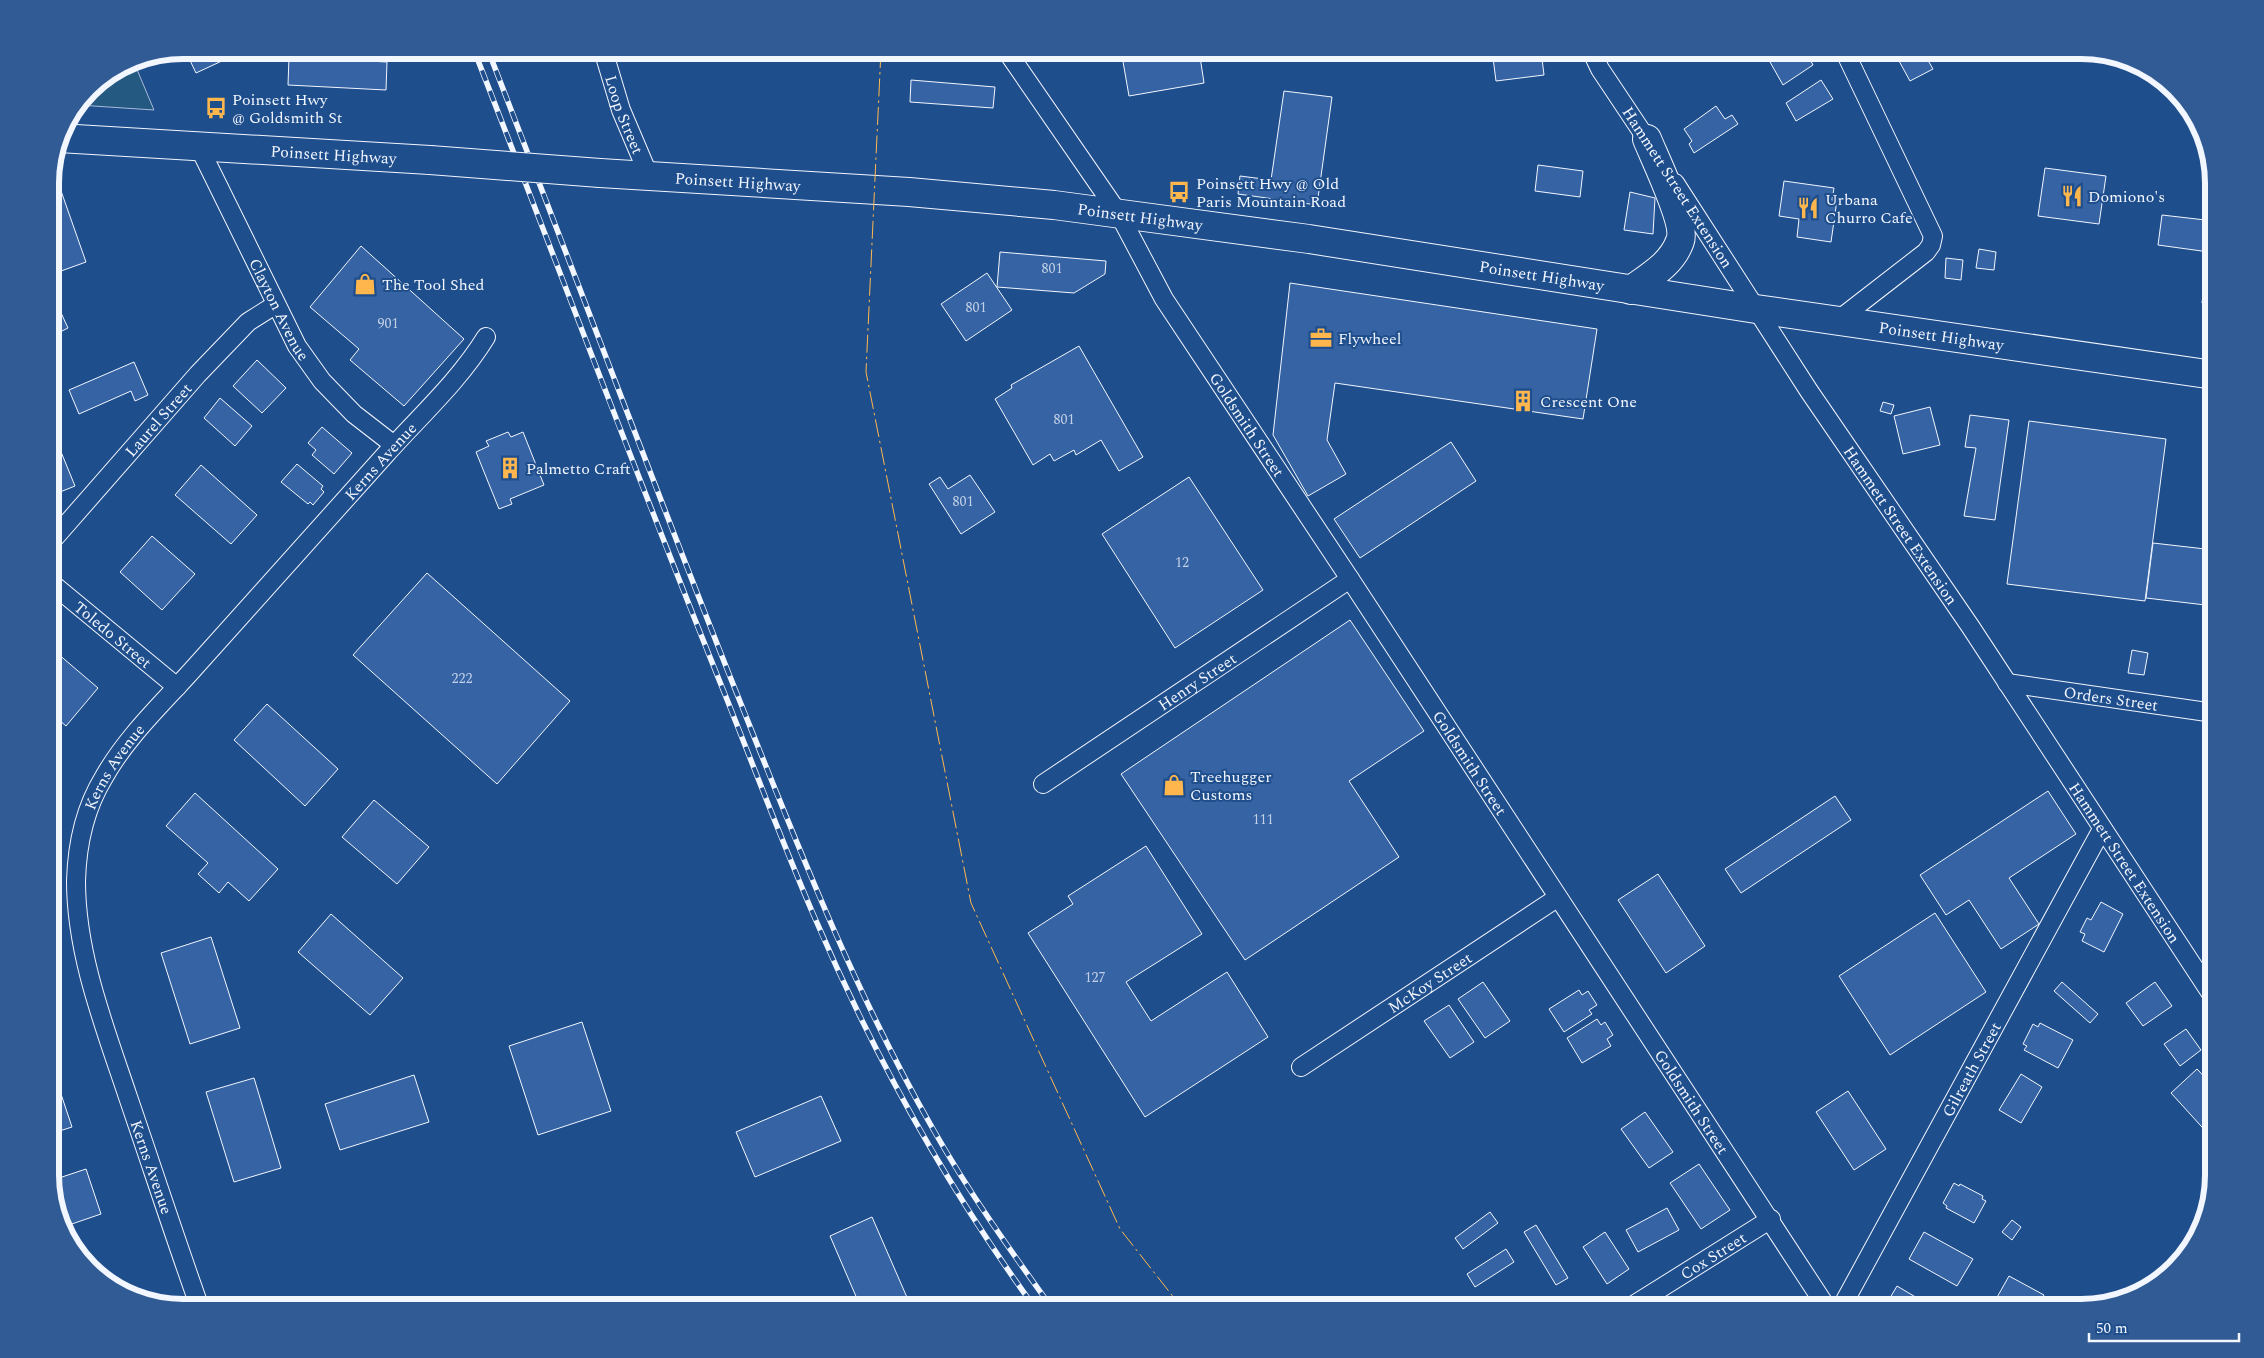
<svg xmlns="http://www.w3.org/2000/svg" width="2264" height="1358" font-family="Spectral,serif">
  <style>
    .green { fill: #245a82; stroke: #a8bbd7 }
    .building { fill: #3563a3; stroke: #f2f6ff }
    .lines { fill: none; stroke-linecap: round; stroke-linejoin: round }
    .street-casing { stroke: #f2f6ff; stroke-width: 20 }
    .highway-casing { stroke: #f2f6ff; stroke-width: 30 }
    .street { stroke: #1f4e8c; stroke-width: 18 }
    .highway { stroke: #1f4e8c; stroke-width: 28 }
    .rail-casing { stroke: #f2f6ff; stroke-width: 5.5 }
    .rail { stroke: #1f4e8c; stroke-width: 4; stroke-dasharray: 11; stroke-linecap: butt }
    .highway-bridge-casing { stroke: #f2f6ff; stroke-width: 30; stroke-linecap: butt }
    .highway-bridge { stroke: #1f4e8c; stroke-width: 28 }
    .power { stroke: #ffb74d; stroke-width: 1; stroke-dasharray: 18 4 2.5 4; stroke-linecap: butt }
    .labels { text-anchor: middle; stroke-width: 4; stroke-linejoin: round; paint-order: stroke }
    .number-label { font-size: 14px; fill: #c3d1e8 }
    .poi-label { font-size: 16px; fill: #f2f6ff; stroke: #1f4e8c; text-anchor: start }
    .street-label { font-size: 16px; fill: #f2f6ff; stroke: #1f4e8c }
    .rim { fill: none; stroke: #f2f6ff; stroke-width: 6 }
  </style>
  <rect width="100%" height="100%" fill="#1f4e8c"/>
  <polygon class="green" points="133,60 154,110 78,105 89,89"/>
  <g class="building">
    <polygon points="185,50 219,50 224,60 196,73"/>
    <polygon points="1121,50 1199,50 1204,83 1129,96"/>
    <polygon points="1492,50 1541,50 1544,75 1496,81"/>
    <polygon points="1788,50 1805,50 1813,65 1783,85 1770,62"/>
    <polygon points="1893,50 1922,50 1933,69 1910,81"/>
    <polygon points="289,57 387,62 386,90 288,85"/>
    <polygon points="911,80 995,87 993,108 910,102"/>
    <polygon points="1821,80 1833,99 1796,121 1786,103"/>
    <polygon points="1284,91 1332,97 1317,205 1238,194 1240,176 1271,180"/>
    <polygon points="1716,106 1725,119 1732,115 1738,124 1694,153 1689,144 1692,141 1684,129"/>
    <polygon points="1538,165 1583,171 1580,197 1535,191"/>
    <polygon points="2045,168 2106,176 2099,224 2038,216"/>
    <polygon points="1784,181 1834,188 1832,200 1837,200 1831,242 1797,237 1799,219 1779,216"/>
    <polygon points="60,188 86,262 50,275 50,192"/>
    <polygon points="1630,192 1655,198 1653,234 1624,230"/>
    <polygon points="2162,215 2214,221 2214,323 2203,322 2205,304 2202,303 2209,252 2158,245"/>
    <polygon points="361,246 464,339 404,406 350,360 359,349 310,307"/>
    <polygon points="1979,249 1996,252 1994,270 1976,268"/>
    <polygon points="1000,252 1106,261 1105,274 1074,293 997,287"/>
    <polygon points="1946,258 1963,260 1961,280 1945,278"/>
    <polygon points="987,273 1012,310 966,341 941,304"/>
    <polygon points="1290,283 1597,329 1583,419 1335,383 1327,440 1346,474 1308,496 1273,435"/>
    <polygon points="56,302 68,328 54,335 50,329 50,304"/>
    <polygon points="1079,346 1143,457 1119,471 1101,440 1076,455 1074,450 1054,461 1050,454 1033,465 995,399 1012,388 1011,385"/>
    <polygon points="257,360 286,388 262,413 233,386"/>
    <polygon points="134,362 148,395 135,401 131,391 79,414 69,390"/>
    <polygon points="220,398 252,426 235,446 204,418"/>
    <polygon points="1883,402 1894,405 1891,414 1880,411"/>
    <polygon points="1930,407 1940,445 1903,454 1894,416"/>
    <polygon points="1970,415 2009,420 1995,520 1964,516 1976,448 1965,447"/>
    <polygon points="2029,421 2166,439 2145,601 2007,584"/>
    <polygon points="50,425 75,486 50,496"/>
    <polygon points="322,427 352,453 334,474 312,455 316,450 308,443"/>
    <polygon points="508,432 511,437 523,432 544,485 510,499 512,504 499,509 476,452 489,446 486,441"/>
    <polygon points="1451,442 1476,481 1360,558 1334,519"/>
    <polygon points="2214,459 2214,485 2210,485"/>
    <polygon points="297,464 323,486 321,489 324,492 313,505 310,502 308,504 281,482"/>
    <polygon points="201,465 257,515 231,544 175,495"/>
    <polygon points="970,475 995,512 961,534 929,484 940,477 948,489"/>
    <polygon points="1189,477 1263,590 1175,648 1102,534"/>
    <polygon points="152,536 195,574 162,610 120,572"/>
    <polygon points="2153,543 2214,550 2214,606 2146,598"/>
    <polygon points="427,573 570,701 497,784 353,655"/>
    <polygon points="1350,620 1424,731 1349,781 1399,857 1245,960 1121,774"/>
    <polygon points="50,647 98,688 66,726 50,712"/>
    <polygon points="2132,650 2148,653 2144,675 2128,673"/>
    <polygon points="267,704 338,769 305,806 234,740"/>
    <polygon points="2048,791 2076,834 2009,878 2039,924 2001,949 1969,900 1946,915 1920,875"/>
    <polygon points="195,793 278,869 249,901 228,882 219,893 198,874 208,863 166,826"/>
    <polygon points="1835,796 1851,820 1741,893 1725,869"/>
    <polygon points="374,800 429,847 397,884 342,837"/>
    <polygon points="1146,846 1202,934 1126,982 1151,1021 1227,972 1268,1037 1145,1117 1028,933 1073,904 1068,896"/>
    <polygon points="1658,874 1705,946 1666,973 1618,900"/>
    <polygon points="2101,902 2123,914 2104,952 2082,941 2085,934 2080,932 2087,918 2091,920"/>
    <polygon points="1935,913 1986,992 1890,1055 1839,976"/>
    <polygon points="331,914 403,978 370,1015 298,952"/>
    <polygon points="211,937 240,1028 190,1044 161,953"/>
    <polygon points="1483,982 1510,1021 1485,1038 1458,999"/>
    <polygon points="2062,982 2098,1014 2090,1023 2054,991"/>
    <polygon points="2155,982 2172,1006 2143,1026 2126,1003"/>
    <polygon points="1579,990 1582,995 1588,991 1597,1005 1589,1010 1592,1014 1564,1032 1549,1009"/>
    <polygon points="1449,1005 1474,1042 1450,1058 1424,1021"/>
    <polygon points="1597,1019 1601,1025 1605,1022 1613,1035 1607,1039 1611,1046 1582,1063 1567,1038"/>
    <polygon points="582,1022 611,1111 538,1135 509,1046"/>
    <polygon points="2040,1023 2073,1040 2058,1068 2024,1050 2027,1046 2023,1044 2033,1024 2038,1027"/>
    <polygon points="2186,1029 2201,1050 2180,1066 2164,1044"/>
    <polygon points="2197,1069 2214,1087 2214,1134 2211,1137 2171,1093"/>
    <polygon points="2021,1074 2042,1087 2021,1123 1999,1110"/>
    <polygon points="414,1075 429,1122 340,1150 325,1104"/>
    <polygon points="254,1078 281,1168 234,1182 206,1092"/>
    <polygon points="57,1082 72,1127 50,1134 50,1084"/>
    <polygon points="1848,1091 1886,1149 1854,1170 1816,1112"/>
    <polygon points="821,1096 841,1141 755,1177 736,1132"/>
    <polygon points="1645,1112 1673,1152 1649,1168 1621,1129"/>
    <polygon points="1699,1164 1730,1210 1701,1229 1670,1183"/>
    <polygon points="86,1169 101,1214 63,1227 50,1181"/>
    <polygon points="1954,1183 1959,1186 1960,1184 1983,1196 1982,1199 1986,1201 1974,1223 1946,1208 1947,1206 1943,1203"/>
    <polygon points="1667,1208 1679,1230 1638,1252 1626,1230"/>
    <polygon points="1490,1212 1498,1223 1463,1249 1455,1238"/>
    <polygon points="872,1217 909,1302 906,1303 908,1308 861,1308 830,1236"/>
    <polygon points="2012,1220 2021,1227 2012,1240 2002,1232"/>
    <polygon points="1536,1225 1568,1278 1556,1285 1524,1232"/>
    <polygon points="1605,1232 1629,1269 1607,1284 1583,1247"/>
    <polygon points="1924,1232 1973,1259 1957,1286 1909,1259"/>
    <polygon points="1506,1249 1514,1262 1475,1287 1467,1274"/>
    <polygon points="2009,1276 2044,1295 2036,1308 1991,1308"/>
    <polygon points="1897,1286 1934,1308 1884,1308"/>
  </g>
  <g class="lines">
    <g class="street-casing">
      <g id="street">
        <path id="s1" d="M603,50L621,110L649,176"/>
        <path id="s2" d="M1006,50L1119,214L1164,299L1350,579L1827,1308"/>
        <polyline points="1591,50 1600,69 1652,147"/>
        <path id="s3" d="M199,147L297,346L322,381L354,414L394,445"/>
        <path id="s4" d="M1675,183L1809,391L1970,626L2214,998"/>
        <polyline points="1837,321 1926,252 1931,245 1933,236 1844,50"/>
        <path id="s5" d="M50,543L198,374L248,322L275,305"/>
        <path id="s6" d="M50,582L177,687"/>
        <path id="s7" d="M2007,683L2214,713"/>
        <path id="s8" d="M1043,784L1350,579"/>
        <path id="s9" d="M1301,1067L1557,898"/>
        <path id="s10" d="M200,1308C175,1238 152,1167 128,1097C105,1028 76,955 76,881C77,844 85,808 104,777C127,736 164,702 195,667C259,596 323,525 386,454C420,416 459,381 486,337"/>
        <path id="s11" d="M1629,1308L1771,1219"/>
        <path id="s12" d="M1841,1308L2102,829"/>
      </g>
    </g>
    <g class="highway-casing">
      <g id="highway">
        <path id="s13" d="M59,138L430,160"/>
        <path id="s14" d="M600,173L909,192L1054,205L1309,239L1756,309L2214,375"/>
        <path d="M1631,290C1650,276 1672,264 1680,241C1687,224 1655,159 1647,139"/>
      </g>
    </g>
    <use href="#street" class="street"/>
    <use href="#highway" class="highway"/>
    <g class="rail-casing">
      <g id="rail">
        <path d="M474,50C558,266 639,482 726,697C755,770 783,844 814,916C873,1054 947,1187 1035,1308"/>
        <path d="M488,50C569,259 648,470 731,679C792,831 851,986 933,1129C968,1191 1010,1250 1052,1308"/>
      </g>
    </g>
    <use href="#rail" class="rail"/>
    <g class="highway-bridge-casing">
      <polyline id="highway-bridge" points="430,160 600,173"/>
    </g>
    <use href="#highway-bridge" class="highway-bridge"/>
    <polyline class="power" points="881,50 866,372 971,903 1120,1229 1182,1308"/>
  </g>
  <defs>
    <g id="bus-bare" transform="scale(1.725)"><path d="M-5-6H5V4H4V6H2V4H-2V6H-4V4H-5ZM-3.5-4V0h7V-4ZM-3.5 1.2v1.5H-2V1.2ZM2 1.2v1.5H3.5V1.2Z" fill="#ffb74d" stroke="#1f4e8c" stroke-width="2.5" paint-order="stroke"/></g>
    <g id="restaurant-bare" transform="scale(1.725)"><path d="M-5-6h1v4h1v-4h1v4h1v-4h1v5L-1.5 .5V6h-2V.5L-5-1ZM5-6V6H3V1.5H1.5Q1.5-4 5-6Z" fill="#ffb74d" stroke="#1f4e8c" stroke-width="2.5" paint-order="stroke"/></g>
    <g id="shop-bare" transform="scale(1.725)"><path d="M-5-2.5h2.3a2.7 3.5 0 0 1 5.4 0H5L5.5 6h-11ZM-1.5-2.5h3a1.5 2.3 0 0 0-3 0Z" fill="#ffb74d" stroke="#1f4e8c" stroke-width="2.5" paint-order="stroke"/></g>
    <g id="office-bare" transform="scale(1.725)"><path d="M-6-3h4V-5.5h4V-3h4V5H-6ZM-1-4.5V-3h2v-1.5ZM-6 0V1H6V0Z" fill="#ffb74d" stroke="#1f4e8c" stroke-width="2.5" paint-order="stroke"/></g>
    <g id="building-bare" transform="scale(1.725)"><path d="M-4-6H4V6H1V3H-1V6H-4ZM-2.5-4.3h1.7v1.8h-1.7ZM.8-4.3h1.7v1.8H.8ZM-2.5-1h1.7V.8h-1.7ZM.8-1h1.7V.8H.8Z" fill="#ffb74d" stroke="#1f4e8c" stroke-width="2.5" paint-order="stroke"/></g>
  </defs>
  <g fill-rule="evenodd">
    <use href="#bus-bare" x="216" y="108"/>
    <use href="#bus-bare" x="1179" y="192"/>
    <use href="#restaurant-bare" x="2072" y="196"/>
    <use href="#restaurant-bare" x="1808" y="208"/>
    <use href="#shop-bare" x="365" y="284"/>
    <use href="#office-bare" x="1321" y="338"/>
    <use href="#building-bare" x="1523" y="401"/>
    <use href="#building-bare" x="510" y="468"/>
    <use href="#shop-bare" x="1174" y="785"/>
  </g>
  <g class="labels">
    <g class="number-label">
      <text x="1052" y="273">801</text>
      <text x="976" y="312">801</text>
      <text x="388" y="328">901</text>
      <text x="1064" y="424">801</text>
      <text x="963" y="506">801</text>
      <text x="1182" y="567">12</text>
      <text x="462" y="683">222</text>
      <text x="1263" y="824">111</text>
      <text x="1095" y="982">127</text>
    </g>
    <g class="poi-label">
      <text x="232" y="105">Poinsett Hwy<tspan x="232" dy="18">@ Goldsmith St</tspan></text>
      <text x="1196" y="189">Poinsett Hwy @ Old<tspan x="1196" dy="18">Paris Mountain Road</tspan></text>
      <text x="2088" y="202">Domiono's</text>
      <text x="1825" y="205">Urbana<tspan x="1825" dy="18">Churro Cafe</tspan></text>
      <text x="382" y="290">The Tool Shed</text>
      <text x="1338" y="344">Flywheel</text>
      <text x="1540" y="407">Crescent One</text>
      <text x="526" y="474">Palmetto Craft</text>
      <text x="1190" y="782">Treehugger<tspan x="1190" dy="18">Customs</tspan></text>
    </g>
    <g class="street-label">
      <text dy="6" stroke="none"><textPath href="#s1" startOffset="68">Loop Street</textPath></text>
      <text dy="6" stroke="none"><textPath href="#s13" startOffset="275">Poinsett Highway</textPath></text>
      <text dy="6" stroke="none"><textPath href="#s14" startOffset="138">Poinsett Highway</textPath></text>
      <text transform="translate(1678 187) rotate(57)" y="6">Hammett Street Extension</text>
      <text dy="6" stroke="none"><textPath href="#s14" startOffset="542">Poinsett Highway</textPath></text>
      <text dy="6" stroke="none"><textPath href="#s14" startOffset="948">Poinsett Highway</textPath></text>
      <text dy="6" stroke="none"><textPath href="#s3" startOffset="181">Clayton Avenue</textPath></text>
      <text dy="6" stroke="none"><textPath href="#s14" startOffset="1352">Poinsett Highway</textPath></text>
      <text dy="6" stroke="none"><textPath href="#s5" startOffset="164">Laurel Street</textPath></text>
      <text dy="6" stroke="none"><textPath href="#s2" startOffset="446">Goldsmith Street</textPath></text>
      <text dy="6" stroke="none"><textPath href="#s10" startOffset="975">Kerns Avenue</textPath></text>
      <text dy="6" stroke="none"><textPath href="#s4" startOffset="410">Hammett Street Extension</textPath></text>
      <text dy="6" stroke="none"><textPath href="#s6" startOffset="82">Toledo Street</textPath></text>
      <text dy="6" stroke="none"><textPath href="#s8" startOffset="185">Henry Street</textPath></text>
      <text dy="6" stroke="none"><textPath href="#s7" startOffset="105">Orders Street</textPath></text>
      <text dy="6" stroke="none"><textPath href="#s2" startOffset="851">Goldsmith Street</textPath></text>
      <text dy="6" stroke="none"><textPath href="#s10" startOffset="569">Kerns Avenue</textPath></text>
      <text dy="6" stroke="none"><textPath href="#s4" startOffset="815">Hammett Street Extension</textPath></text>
      <text dy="6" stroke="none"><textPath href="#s9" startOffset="154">McKoy Street</textPath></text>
      <text dy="6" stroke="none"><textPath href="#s12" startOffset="272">Gilreath Street</textPath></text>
      <text dy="6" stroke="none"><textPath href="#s2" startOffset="1256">Goldsmith Street</textPath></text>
      <text transform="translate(152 1167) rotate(71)" y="6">Kerns Avenue</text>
      <text dy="6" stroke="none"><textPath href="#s11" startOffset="99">Cox Street</textPath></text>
    </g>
  </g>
  <path d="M0 0H2264V1358H0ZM183 59H2081A124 124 0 0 1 2205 183V1175A124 124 0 0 1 2081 1299H183A124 124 0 0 1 59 1175V183A124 124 0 0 1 183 59Z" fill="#305b95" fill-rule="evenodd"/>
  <path class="rim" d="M183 59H2081A124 124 0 0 1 2205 183V1175A124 124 0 0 1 2081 1299H183A124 124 0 0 1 59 1175V183A124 124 0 0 1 183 59Z"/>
  <path d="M2089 1333v8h150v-8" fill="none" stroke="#f2f6ff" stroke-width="2.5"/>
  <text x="2096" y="1333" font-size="15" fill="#f2f6ff" stroke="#1f4e8c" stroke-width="4" paint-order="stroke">50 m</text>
</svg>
